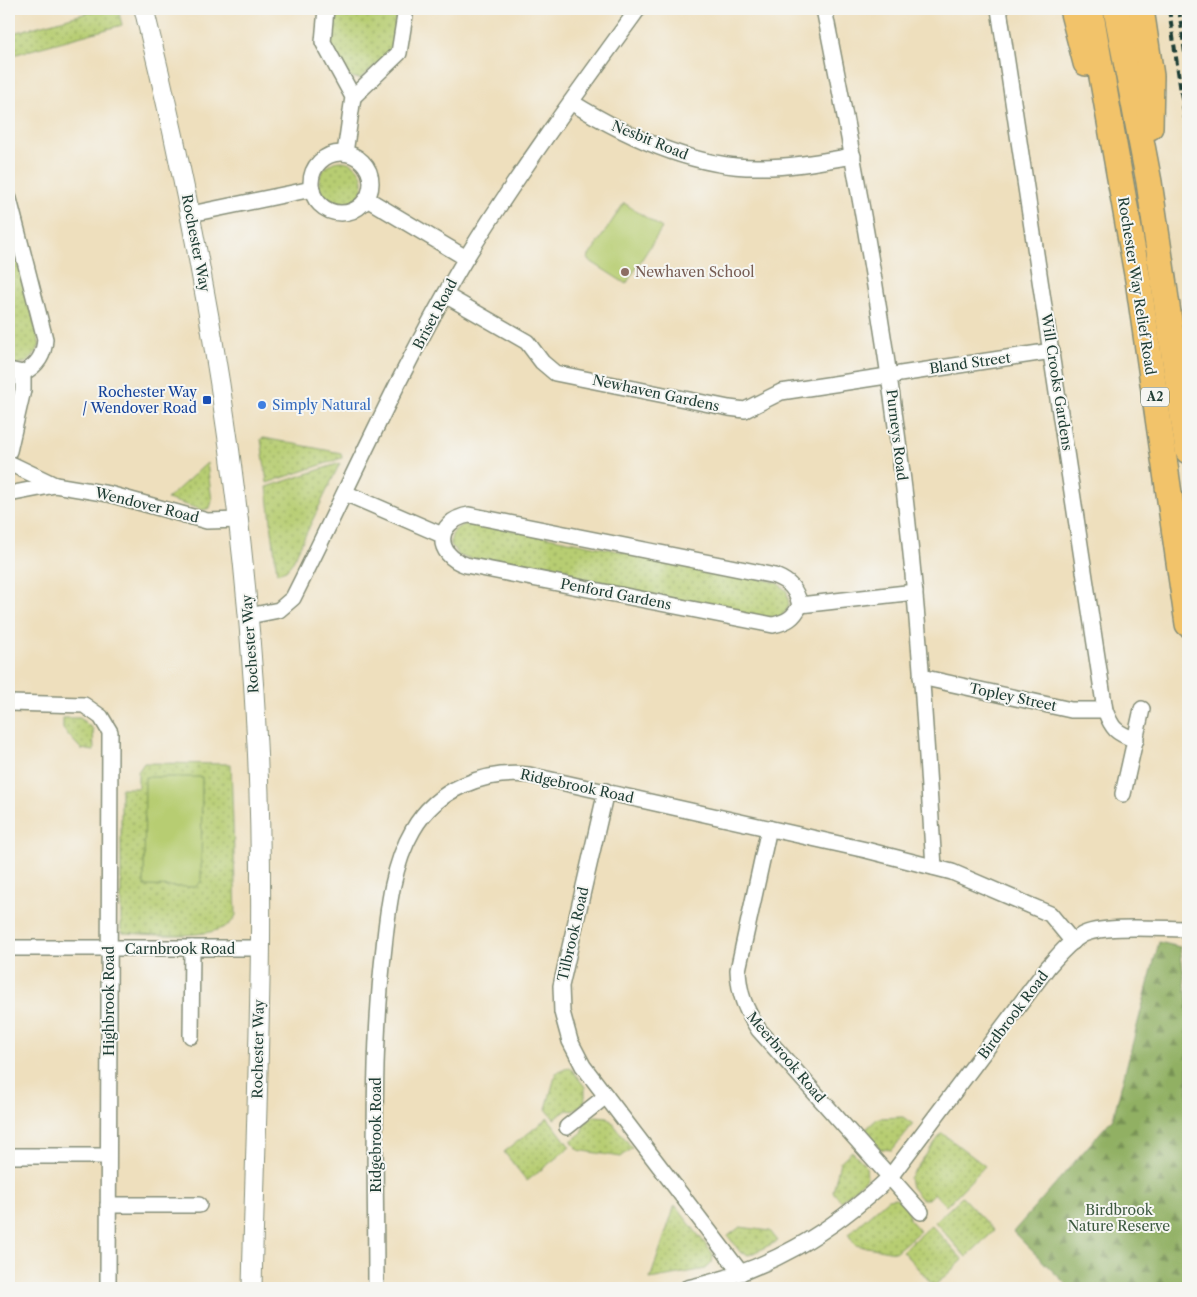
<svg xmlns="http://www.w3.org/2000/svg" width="1197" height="1297" font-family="'Libre Caslon Text',serif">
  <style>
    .grass { fill: url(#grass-dots); stroke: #6b8553 }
    .forest { fill: url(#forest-firs); stroke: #58764c }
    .green { fill: #b7cd72; stroke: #6b8553 }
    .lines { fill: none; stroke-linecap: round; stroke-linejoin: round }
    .minor-casing { stroke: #868e78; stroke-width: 18 }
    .tertiary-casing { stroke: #868e78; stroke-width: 21 }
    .trunk-casing { stroke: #868e78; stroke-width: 28 }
    .minor { stroke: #fff; stroke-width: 15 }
    .tertiary { stroke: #fff; stroke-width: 19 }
    .trunk { stroke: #f2c36a; stroke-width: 25 }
    .rail { stroke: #1f3d34; stroke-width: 4; stroke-dasharray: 8 4; stroke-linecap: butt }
    .education-dot { fill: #8d6e63; stroke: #f6f6f2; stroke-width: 2 }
    .transit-dot { fill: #1a4fb4; stroke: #f6f6f2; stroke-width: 2 }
    .shop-dot { fill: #3f7fe0; stroke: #f6f6f2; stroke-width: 2 }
    .labels { text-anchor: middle; stroke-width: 4; stroke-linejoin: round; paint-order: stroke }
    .shield { fill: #f6f6f2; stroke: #60746d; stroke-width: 1 }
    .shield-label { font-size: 12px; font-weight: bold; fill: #1f3d34 }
    .street-label { font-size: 14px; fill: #1f3d34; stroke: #f6f6f2 }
    .education-label { font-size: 14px; fill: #785e54; stroke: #f6f6f2; text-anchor: start }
    .transit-label { font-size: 14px; fill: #164399; stroke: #f6f6f2; text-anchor: end }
    .shop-label { font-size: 14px; fill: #366cbe; stroke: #f6f6f2; text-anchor: start }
    .park-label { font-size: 14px; fill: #3d5a40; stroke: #f6f6f2 }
  </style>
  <defs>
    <pattern id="grass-dots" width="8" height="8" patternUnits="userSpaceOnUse" patternTransform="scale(1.25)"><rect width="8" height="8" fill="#b7cd72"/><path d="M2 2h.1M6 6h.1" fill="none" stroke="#94a85e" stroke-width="1.8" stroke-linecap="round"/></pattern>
    <pattern id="forest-firs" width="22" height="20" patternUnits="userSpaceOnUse" patternTransform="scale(1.25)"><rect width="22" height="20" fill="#91b064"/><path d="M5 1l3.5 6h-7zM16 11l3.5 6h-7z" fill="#769053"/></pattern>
  </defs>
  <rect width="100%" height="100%" fill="#f6f6f2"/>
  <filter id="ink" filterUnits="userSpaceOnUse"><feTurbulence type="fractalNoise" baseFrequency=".02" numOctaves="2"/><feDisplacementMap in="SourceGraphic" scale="10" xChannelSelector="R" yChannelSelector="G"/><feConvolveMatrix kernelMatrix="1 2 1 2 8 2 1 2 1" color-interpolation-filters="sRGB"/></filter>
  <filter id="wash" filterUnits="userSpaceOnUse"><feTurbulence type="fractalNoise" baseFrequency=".0096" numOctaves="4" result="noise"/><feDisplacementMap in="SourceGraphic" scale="20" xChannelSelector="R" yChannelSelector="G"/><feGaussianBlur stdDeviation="1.12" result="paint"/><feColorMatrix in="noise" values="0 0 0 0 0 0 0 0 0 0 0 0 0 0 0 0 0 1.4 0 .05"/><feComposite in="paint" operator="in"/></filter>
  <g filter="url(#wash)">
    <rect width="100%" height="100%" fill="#eedfbd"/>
    <g class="grass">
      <polygon points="102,9 118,9 122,25 9,56 9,34"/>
      <polygon points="332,9 398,9 393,49 360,79 351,77 348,74 330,43"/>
      <circle cx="341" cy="183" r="22"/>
      <polygon points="9,218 40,346 28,362 15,365 9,363"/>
      <polygon points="264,438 341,453 342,458 267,483 261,439"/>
      <polygon points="207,463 212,501 210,508 203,510 167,499"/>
      <polygon points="340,463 292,563 286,570 277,573 267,487"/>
      <path d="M472,522L776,582L787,591L789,606L782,617L775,620L459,556L451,545C450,530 458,526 472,522Z"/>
      <polygon points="63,718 80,718 93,729 94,751 81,749 63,729"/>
      <path d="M144,763L231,764L236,915C227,943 148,934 123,933L121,930V788H138V772Z"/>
      <polygon points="570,1067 585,1087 585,1102 573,1111 567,1110 554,1119 546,1109 556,1073"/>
      <polygon points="594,1116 608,1117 632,1148 621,1157 578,1150 571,1141 583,1132 583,1125"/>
      <polygon points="903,1117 913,1124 892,1150 880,1149 864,1131 878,1118"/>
      <polygon points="548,1118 570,1147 527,1181 504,1152"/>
      <polygon points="942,1133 985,1166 946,1206 934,1193 928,1199 921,1199 911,1187 909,1178"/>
      <polygon points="852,1151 866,1166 867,1178 841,1201 833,1192 840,1162"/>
      <polygon points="962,1197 994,1231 966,1257 935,1222"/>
      <path d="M895,1198C905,1201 909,1210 909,1219L920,1231L895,1252L855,1245L848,1234L888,1199Z"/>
      <polygon points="675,1205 713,1254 712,1263 706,1269 650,1279"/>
      <polygon points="931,1225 963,1260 934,1286 902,1251"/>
      <polygon points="740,1227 770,1231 778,1241 749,1255 741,1253 728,1236"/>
    </g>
    <polygon class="forest" points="1159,942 1180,947 1188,1006 1188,1288 1070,1288 1013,1232 1113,1118"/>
    <g class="green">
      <polygon points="624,203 662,228 626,284 587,259"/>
      <polygon points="145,777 202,777 201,882 195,887 144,886"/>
    </g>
  </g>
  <g filter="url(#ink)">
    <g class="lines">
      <g class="minor-casing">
        <g id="minor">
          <polyline points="326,9 323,42 353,97 345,153"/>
          <path d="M824,9C856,168 885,328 904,489C919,615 926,741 934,867"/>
          <path d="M999,9L1105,710C1112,729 1116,733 1136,740"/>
          <polyline points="353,97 399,53 406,9"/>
          <path d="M571,102C626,136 696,169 762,167C793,167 823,161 853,156"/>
          <circle cx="341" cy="183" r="30"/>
          <path d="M9,199L45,339C44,355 38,365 23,373L9,370"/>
          <polyline points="367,199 466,258"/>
          <polyline points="191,214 312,189"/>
          <polyline points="445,295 527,342 542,362 555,373 729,408 745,410 781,392 1052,351"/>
          <polyline points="9,451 23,390 23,373"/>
          <polyline points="9,463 55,485 109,494 207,521 240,520"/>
          <polyline points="345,493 442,535"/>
          <polyline points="9,494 55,485"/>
          <path d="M469,515L775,576C790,582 796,589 800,605C794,618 787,622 773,625L466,565C434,555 435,521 469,515Z"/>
          <polyline points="800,605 915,592"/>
          <path d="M249,616L279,610L293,598C350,485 401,367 466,258C519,172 579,90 638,9"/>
          <polyline points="921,677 1071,710 1105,710"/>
          <polyline points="9,703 84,705 101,717 110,732 108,1288"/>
          <polyline points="606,791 561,986 562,1012 570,1041 583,1066 741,1273"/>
          <polyline points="1123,794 1142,709"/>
          <path d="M769,828L738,970C739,994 745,1009 759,1030L921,1212"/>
          <polyline points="9,948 261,948"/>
          <polyline points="191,1036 192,948"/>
          <polyline points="567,1127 606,1096"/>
          <polyline points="9,1156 108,1156"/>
          <polyline points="108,1205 199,1205"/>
          <path d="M376,1288C376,1175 371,1060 384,947C388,908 393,864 413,830C436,789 485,770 529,775L866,850L952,872L1050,914L1073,942"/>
          <path d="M687,1288C768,1271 830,1233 890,1177L1048,967C1058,956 1068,943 1082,935C1101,924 1163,929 1188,929"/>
        </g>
      </g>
      <g class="tertiary-casing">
        <path id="tertiary" d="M144,9C204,251 245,495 257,744C266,925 256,1107 252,1288"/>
      </g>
      <g class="trunk-casing">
        <g id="trunk">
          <polyline points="1072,9 1086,63"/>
          <polyline points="1090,9 1138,280 1188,624"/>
          <polyline points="1116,9 1149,182 1188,451"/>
          <polyline points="1141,9 1151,76 1150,127"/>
        </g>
      </g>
      <use href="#minor" class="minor"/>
      <use href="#tertiary" class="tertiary"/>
      <use href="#trunk" class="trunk"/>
      <g class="rail">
        <polyline points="1169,9 1188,140"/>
        <polyline points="1179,9 1188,75"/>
      </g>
    </g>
  </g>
  <circle class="education-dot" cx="625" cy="272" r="5"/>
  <rect class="transit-dot" x="202" y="395" width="10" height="10" rx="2.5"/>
  <circle class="shop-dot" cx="262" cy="405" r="5"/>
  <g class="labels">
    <rect class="shield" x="1141" y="387.5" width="28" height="19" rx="4"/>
    <g class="shield-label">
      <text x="1155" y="401">A2</text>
    </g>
    <g class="street-label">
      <text transform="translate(650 140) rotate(22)" y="5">Nesbit Road</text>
      <text transform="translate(196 243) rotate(79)" y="5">Rochester Way</text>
      <text transform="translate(1137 286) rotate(81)" y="5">Rochester Way Relief Road</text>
      <text transform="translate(435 314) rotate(-62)" y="5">Briset Road</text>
      <text transform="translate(970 363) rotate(-8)" y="5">Bland Street</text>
      <text transform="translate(1057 382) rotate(81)" y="5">Will Crooks Gardens</text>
      <text transform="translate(656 393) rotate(12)" y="5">Newhaven Gardens</text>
      <text transform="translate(897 435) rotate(83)" y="5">Purneys Road</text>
      <text transform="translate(147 505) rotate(14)" y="5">Wendover Road</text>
      <text transform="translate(616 594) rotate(11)" y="5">Penford Gardens</text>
      <text transform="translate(250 644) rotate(-94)" y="5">Rochester Way</text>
      <text transform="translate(1013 697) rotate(12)" y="5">Topley Street</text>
      <text transform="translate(577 786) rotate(12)" y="5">Ridgebrook Road</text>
      <text transform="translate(573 934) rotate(-77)" y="5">Tilbrook Road</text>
      <text x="180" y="954">Carnbrook Road</text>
      <text transform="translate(109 1001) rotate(-90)" y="5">Highbrook Road</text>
      <text transform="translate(1013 1015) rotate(-53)" y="5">Birdbrook Road</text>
      <text transform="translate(258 1049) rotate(-89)" y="5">Rochester Way</text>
      <text transform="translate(786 1057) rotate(50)" y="5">Meerbrook Road</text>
      <text transform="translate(376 1135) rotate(-90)" y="5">Ridgebrook Road</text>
    </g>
    <g class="education-label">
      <text x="635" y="277">Newhaven School</text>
    </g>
    <g class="transit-label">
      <text x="197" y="397">Rochester Way<tspan x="197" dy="16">/ Wendover Road</tspan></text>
    </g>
    <g class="shop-label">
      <text x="272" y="410">Simply Natural</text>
    </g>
    <g class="park-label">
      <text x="1119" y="1215">Birdbrook<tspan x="1119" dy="16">Nature Reserve</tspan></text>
    </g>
  </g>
  <rect width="1197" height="1297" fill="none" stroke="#f6f6f2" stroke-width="30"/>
</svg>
